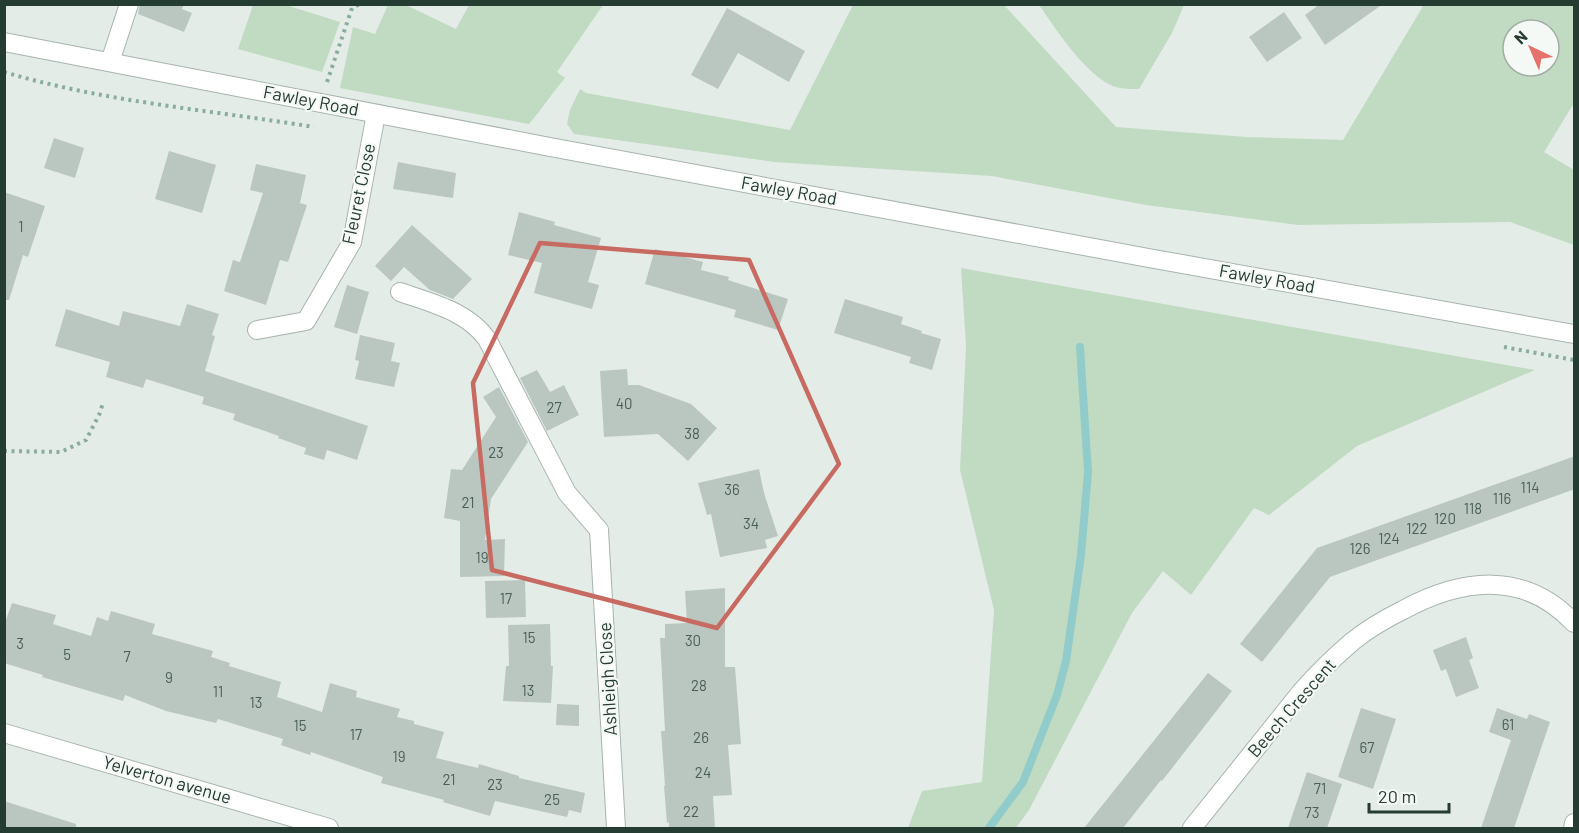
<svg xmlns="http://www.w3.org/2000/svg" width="1579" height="833" font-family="Barlow,sans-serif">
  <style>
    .green { fill: #c0dbc2; fill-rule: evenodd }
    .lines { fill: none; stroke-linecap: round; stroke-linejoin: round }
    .stream { stroke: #92ccca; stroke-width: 8 }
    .building { fill: #bac7c0 }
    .minor-casing { stroke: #a7b4ad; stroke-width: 20 }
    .path { stroke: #88ad9b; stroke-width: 4; stroke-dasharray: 3 4.5; stroke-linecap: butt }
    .minor { stroke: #fff; stroke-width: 18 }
    .marked { fill: none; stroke: #c76b62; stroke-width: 4.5; stroke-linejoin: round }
    .labels { text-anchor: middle; stroke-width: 4.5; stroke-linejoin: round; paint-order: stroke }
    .number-label { font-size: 15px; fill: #4a5f56 }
    .street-label { font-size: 18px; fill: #253c32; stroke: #f5f9f6 }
  </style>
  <rect width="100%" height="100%" fill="#e4ece7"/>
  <g class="green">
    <polygon points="253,5 286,5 340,22 322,72 238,49"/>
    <path d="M388,5H406L456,29L469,5H603L557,72L565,78C552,93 542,109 529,124L340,88L353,27L375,34Z"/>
    <path d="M1004,5L1116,127L1246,137L1343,140L1422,8L1423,5H1574V103L1544,152L1574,170V245L1510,222L1298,225L1146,205L992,176L774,162L574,134L567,124L570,110L580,89L586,93L790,130L853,5ZM1513,30H1549V66H1513Z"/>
    <path d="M1039,5H1184L1172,33L1139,89C1133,89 1126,89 1120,88C1090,83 1056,29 1039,5Z"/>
    <polygon points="961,268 1535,370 1357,446 1269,515 1254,508 1191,595 1163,571 1132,613 1029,810 1016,828 908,828 922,791 982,782 994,610 960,470 966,346"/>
  </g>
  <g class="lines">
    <polyline class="stream" points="989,828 1023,782 1057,695 1066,661 1081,555 1088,472 1080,347"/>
  </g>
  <g class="building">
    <polygon points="140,4 184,4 182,9 192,13 184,32 138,14"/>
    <polygon points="1320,4 1383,4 1325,45 1305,15"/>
    <polygon points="727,8 805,51 789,82 738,53 718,89 691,75"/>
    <polygon points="1284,12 1302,38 1267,62 1249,37"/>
    <polygon points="54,138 84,148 75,178 44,168"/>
    <polygon points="169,151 216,165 202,213 155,199"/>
    <polygon points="398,162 456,173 453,198 393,189"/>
    <polygon points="256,164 306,175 300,203 307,205 288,262 280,260 266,305 224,291 233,260 240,262 263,193 250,190"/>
    <polygon points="4,192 45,206 28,257 23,255 9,300 4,300"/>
    <polygon points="519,212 555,222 554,225 601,238 588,282 599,285 592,309 534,293 542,263 508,255"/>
    <polygon points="412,225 472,279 453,299 430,290 404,267 391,281 375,266"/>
    <polygon points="655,249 703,262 701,270 729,277 728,280 788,299 778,330 734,317 736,310 645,284"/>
    <polygon points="347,285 369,292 357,334 334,327"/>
    <polygon points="845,299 903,317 901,324 922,331 921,333 941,339 932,370 909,363 911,357 834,333"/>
    <polygon points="187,304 219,314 212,335 215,336 205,371 368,426 357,460 327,450 324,460 304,454 306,448 278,438 279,436 233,420 235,414 202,404 204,397 146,379 143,388 106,377 110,362 55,346 66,309 119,326 123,311 180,326"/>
    <polygon points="360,335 395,343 391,361 400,363 394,387 355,379 359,361 355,360"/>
    <polygon points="627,369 628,385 639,385 691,404 717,428 688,461 658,434 604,437 600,371"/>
    <polygon points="537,370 550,392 564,385 579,415 547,431 520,378"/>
    <polygon points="499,387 528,442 491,499 485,540 505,539 504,576 460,577 460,521 444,518 451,469 462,470 496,417 483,397"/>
    <polygon points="1575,456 1575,489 1330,577 1262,662 1240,644 1317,548"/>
    <polygon points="759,469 764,493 778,536 765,540 767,548 720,557 711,514 707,515 698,483"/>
    <polygon points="525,580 526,617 486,618 485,581"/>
    <polygon points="725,588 725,667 735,667 741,744 728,745 732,795 713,796 715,828 669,828 669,822 667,823 664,786 665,786 661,731 665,731 660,638 665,638 665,624 687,623 685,591"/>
    <polygon points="12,603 56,615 53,624 91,636 97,617 108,621 111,611 155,624 152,634 213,651 211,657 230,663 229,666 281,682 277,697 322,712 330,683 357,691 356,697 400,709 397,717 414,721 414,724 444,732 436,758 478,768 479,764 519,776 519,778 585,793 581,813 569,810 567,817 495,801 490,816 443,802 444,800 381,783 383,777 311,752 310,755 281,745 283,739 218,719 216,723 166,711 125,695 123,701 42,677 43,675 4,663 4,625"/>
    <polygon points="550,624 551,666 553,666 551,703 503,701 506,666 509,666 508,625"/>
    <polygon points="1466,637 1473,658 1469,660 1479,688 1456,697 1446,669 1441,671 1433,650"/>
    <polygon points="1208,673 1232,691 1162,781 1161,780 1123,828 1084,828"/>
    <polygon points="557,704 579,705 579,726 556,725"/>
    <polygon points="1361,708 1396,719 1373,789 1338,777"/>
    <polygon points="1497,708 1527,719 1529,714 1550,722 1514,828 1481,828 1511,740 1489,732"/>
    <polygon points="1307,772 1342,784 1327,828 1288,828"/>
    <polygon points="4,801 76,824 76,828 4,828"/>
  </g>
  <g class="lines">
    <g class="minor-casing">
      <g id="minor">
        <polyline points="4,42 550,147 1154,259 1574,334"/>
        <polyline points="110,62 129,4"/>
        <path d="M400,292C431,303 467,311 487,339L567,493L599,530L616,828"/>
        <polyline points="257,330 306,321 352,242 376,114"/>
        <polyline points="4,733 329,828"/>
        <path d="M1192,828L1301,692C1317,674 1334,657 1353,641C1368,629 1385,619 1403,610C1462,578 1524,570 1574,623"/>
        <polyline points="1573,828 1574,823"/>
      </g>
    </g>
    <g class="path">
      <path d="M4,72C105,102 210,110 314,127"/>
      <polyline points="327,82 352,8 360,4"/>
      <polyline points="1504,347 1574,360"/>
      <polyline points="4,451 61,452 86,440 99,415 103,403"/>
    </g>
    <use href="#minor" class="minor"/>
  </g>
  <path class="marked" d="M540,243L749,260L839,464L717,628L492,570L473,383Z"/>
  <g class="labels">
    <g class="number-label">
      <text x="21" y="232">1</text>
      <text x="624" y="409">40</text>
      <text x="554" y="413">27</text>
      <text x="692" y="439">38</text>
      <text x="496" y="458">23</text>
      <text x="1530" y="493">114</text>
      <text x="732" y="495">36</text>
      <text x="1502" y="504">116</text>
      <text x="468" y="508">21</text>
      <text x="1473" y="514">118</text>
      <text x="1445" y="524">120</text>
      <text x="751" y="529">34</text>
      <text x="1417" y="534">122</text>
      <text x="1389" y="544">124</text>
      <text x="1360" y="554">126</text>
      <text x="482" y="563">19</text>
      <text x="506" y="604">17</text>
      <text x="529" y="643">15</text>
      <text x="693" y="646">30</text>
      <text x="20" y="649">3</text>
      <text x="67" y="660">5</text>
      <text x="127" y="662">7</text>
      <text x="169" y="683">9</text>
      <text x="699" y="691">28</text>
      <text x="528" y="696">13</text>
      <text x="218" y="697">11</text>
      <text x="256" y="708">13</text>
      <text x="1508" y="730">61</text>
      <text x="300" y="731">15</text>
      <text x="356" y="740">17</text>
      <text x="701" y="743">26</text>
      <text x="1367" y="753">67</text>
      <text x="399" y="762">19</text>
      <text x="703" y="778">24</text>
      <text x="449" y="785">21</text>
      <text x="495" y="790">23</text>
      <text x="1320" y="794">71</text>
      <text x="552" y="805">25</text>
      <text x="691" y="817">22</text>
      <text x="1312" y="818">73</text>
    </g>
    <g class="street-label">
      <text transform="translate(311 101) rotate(11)" y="6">Fawley Road</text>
      <text transform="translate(789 191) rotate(10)" y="6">Fawley Road</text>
      <text transform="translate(359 194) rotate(-78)" y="6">Fleuret Close</text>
      <text transform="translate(1267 279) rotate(10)" y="6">Fawley Road</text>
      <text transform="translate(608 679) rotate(-93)" y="6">Ashleigh Close</text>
      <text transform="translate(1292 708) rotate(-49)" y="6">Beech Crescent</text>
      <text transform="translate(167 780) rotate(16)" y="6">Yelverton avenue</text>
    </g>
  </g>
  <rect width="1579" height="833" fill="none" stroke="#253c32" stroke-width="12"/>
  <g transform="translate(1531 48) rotate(316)"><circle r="28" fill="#f5f9f6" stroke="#a2ada8" stroke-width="1.5"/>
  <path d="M0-4.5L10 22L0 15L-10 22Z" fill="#e4736b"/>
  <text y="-9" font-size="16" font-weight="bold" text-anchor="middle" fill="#253c32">N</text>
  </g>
  <path d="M1369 803v9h80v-9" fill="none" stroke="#253c32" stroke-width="3"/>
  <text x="1378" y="803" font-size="18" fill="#253c32" stroke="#f5f9f6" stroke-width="4.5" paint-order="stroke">20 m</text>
</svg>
